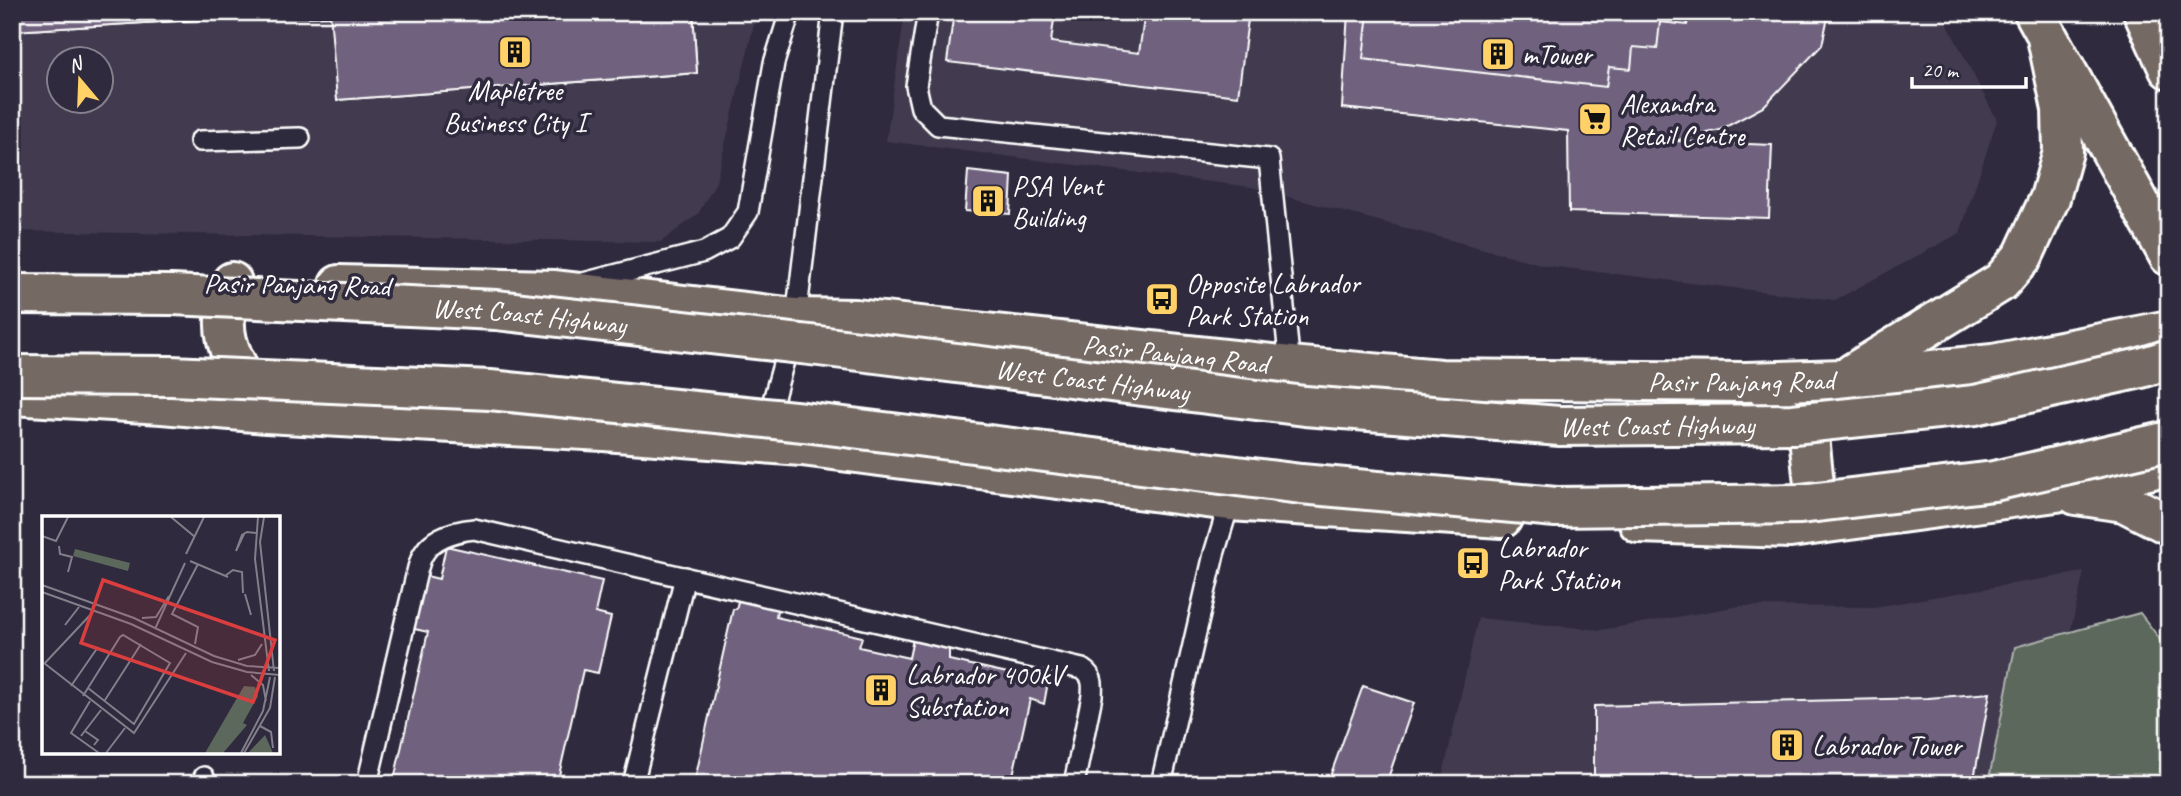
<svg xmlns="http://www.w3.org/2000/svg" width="2181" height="796" font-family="Caveat,sans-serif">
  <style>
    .built { fill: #423b50; fill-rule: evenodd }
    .green { fill: #5d685c; stroke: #aeb4ae; stroke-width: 2 }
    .building { fill: #6f627e; stroke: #fff; stroke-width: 2 }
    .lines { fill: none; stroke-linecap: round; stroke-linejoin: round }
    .service-casing { stroke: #fff; stroke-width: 24 }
    .primary-casing { stroke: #fff; stroke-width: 44 }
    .service { stroke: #2f2a3d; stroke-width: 19 }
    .primary { stroke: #756964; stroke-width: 38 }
    .trunk-bridge-casing { stroke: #fff; stroke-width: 44; stroke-linecap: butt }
    .trunk-bridge { stroke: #756964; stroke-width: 38 }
    .labels { text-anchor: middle; stroke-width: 7; stroke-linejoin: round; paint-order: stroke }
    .poi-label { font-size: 28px; fill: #fff; stroke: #2f2a3d; text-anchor: start }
    .street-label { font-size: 28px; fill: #fff; stroke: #2f2a3d }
    .inset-road { fill: none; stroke: #827f8b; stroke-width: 2 }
    .view { fill: #da3e3e; fill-opacity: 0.15; stroke: #da3e3e; stroke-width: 3.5 }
    .inset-edge { fill: none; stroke: #fff; stroke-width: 3.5 }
  </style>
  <rect width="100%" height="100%" fill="#2f2a3d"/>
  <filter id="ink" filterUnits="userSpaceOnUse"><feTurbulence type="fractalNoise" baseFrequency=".0143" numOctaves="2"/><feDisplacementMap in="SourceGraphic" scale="14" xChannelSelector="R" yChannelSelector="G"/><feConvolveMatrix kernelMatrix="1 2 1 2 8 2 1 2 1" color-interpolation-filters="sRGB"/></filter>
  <g filter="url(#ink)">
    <g class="built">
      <path d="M12,12H757L716,182L698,214L661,242L12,231ZM60,60H102V102H60Z"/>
      <polygon points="905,12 1941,12 1997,120 1960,233 1835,300 1548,266 1251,187 886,141"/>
      <polygon points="2084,572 2036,784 1441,784 1478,618 1601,630 1740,606 1874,607"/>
    </g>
    <polygon class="green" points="2140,613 2169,651 2169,784 1988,784 2015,647"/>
    <g class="building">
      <polygon points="12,12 210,12 211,19 12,31"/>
      <polygon points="12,12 693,12 697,73 337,100 331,16 211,19 12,31"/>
      <polygon points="210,12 330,12 331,16 211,19"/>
      <polygon points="330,12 693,12 697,73 337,100"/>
      <polygon points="954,12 1055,12 1051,42 1139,53 1145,12 1249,12 1238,96 947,62"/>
      <polygon points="1348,12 1829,12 1822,45 1763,107 1720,130 1674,141 1772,145 1769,218 1569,212 1568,131 1342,108"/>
      <polygon points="1368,12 1689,12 1687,25 1660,22 1657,49 1633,47 1631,69 1609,67 1606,87 1363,59"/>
      <polygon points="968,171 1012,176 1010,214 965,211"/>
      <polygon points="446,546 602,581 595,613 611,617 598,673 583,670 557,784 393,784 428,632 410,628 422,575 439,579"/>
      <polygon points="740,594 778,602 776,617 862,637 859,647 909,658 913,639 949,646 949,660 1048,682 1044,704 1030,699 1011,784 694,784 733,609 736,609"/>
      <polygon points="1363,686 1414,703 1386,784 1335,784 1328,782"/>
      <polygon points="1990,693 1973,784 1594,784 1594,706 1928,698"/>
    </g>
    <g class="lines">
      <g class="service-casing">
        <g id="service">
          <polyline points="928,12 916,86 921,108 938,125 1269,159 1290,366"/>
          <polyline points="200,141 300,138"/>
          <polyline points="583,283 704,252 730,238 748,212 774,63 790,12"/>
          <polyline points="767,422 796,318 833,12"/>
          <polyline points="202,784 204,777"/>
          <path d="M367,784L415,580C417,572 419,560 424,553C434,536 456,531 474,529L1082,669C1093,676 1093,683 1092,696L1074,784"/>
          <polyline points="633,784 685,577"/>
          <polyline points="1161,784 1214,554 1230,501"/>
        </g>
      </g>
      <g class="primary-casing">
        <g id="primary">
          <polyline points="2034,12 2169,256"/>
          <polyline points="2143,12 2169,69"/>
          <path d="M232,282C229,294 225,308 225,320C223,352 246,380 261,405"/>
          <path id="s1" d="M339,285L555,290L796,318L856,319L1290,366L1441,379L1745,382L1843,379L1993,364L2169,330"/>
          <polyline points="1853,373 2001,282 2023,256 2050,198 2063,152 2062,109 2047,38"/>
          <polyline points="12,395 162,404 266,413 604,431 802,446 1230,501 1502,518"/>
          <polyline points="1772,405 1809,436 1818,523"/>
          <polyline points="2076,495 2124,502 2169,525"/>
          <polyline points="1639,523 1790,528 2056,492 2169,465"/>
        </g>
      </g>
      <use href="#service" class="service"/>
      <use href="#primary" class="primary"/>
      <g class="trunk-bridge-casing">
        <g id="trunk-bridge">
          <path id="s2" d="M12,294L172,295L496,310L819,346L1305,406L1560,426L1793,424L1975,405L2141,368L2169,359"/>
          <polyline points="12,375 171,376 490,390 804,422 1301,484 1556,507 1800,504 1994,481 2169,441"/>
        </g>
      </g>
      <use href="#trunk-bridge" class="trunk-bridge"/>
    </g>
  </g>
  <defs>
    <g id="building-square" transform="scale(1.75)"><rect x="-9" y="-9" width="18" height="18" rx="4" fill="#ffd166" stroke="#2f2a3d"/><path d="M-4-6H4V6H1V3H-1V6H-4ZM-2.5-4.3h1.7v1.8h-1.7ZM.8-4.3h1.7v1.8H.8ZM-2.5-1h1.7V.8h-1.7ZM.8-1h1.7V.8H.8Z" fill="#111"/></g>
    <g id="supermarket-square" transform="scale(1.75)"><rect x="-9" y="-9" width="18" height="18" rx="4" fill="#ffd166" stroke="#2f2a3d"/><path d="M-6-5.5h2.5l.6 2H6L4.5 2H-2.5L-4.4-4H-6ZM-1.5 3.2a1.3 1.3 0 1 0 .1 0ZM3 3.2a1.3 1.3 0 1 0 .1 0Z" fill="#111"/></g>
    <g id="bus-square" transform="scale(1.75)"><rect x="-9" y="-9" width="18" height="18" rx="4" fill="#ffd166" stroke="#2f2a3d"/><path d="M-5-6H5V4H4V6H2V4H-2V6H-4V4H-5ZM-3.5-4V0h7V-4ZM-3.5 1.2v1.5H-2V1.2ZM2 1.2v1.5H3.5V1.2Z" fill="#111"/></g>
  </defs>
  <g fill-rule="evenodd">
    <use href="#building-square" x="515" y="52"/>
    <use href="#building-square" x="1498" y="54"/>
    <use href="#supermarket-square" x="1595" y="119"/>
    <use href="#building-square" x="988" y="201"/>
    <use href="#bus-square" x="1162" y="299"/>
    <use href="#bus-square" x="1473" y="563"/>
    <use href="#building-square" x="881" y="690"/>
    <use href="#building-square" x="1787" y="745"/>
  </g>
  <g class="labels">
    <g class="poi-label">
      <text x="1522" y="64">mTower</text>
      <text x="515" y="100" text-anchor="middle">Mapletree<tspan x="515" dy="32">Business City I</tspan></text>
      <text x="1620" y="113">Alexandra<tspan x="1620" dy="32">Retail Centre</tspan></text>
      <text x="1012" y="195">PSA Vent<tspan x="1012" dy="32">Building</tspan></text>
      <text x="1186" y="293">Opposite Labrador<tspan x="1186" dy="32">Park Station</tspan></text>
      <text x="1498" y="557">Labrador<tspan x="1498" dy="32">Park Station</tspan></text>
      <text x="906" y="684">Labrador 400kV<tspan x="906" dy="32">Substation</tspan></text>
      <text x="1812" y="755">Labrador Tower</text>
    </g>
    <g class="street-label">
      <text transform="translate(297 284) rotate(1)" y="10">Pasir Panjang Road</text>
      <text dy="10" stroke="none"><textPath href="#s2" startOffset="518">West Coast Highway</textPath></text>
      <text dy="10" stroke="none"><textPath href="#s1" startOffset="840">Pasir Panjang Road</textPath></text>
      <text dy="10" stroke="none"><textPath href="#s2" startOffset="1085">West Coast Highway</textPath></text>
      <text dy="10" stroke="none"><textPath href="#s1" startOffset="1407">Pasir Panjang Road</textPath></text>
      <text dy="10" stroke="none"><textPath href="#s2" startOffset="1652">West Coast Highway</textPath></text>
    </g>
  </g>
  <g transform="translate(42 516)">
    <rect width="238" height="238" fill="#2f2a3d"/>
    <path d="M33,33L88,47L86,55L31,40ZM202,170L213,171L216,180L201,207L205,209L181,237H163ZM223,219L231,237H206Z" fill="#5d685c"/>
    <path class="inset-road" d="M129,1L153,21M216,1L213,43L227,155M222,1L218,26L232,155M202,18L194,35L200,19L205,16L215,17M0,20L14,25L26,1M17,30L18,38L30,41L26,56M144,38L162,1M148,45L186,61M183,60L191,54L200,56L201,77M0,69L92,102L172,140L205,150L238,152M0,76L89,108L170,146L205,156L238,159M203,78L209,99M100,102L114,101L127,80M23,109L37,91M113,113L143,47M153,128L156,111L130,98L156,48M196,144L213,139L220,128M2,147L92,217L144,137M2,148L51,96M209,159L221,169L224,185M29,170L56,131M41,180L46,172L78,121L81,119L128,147L92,208L46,172M63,184L99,128M48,185L29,217L57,237M218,210L229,216L231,232M43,215L56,224L52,229M39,220L59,194M64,237L83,212M199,237L221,195L228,161M202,237L228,192L233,161"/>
    <path class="view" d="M61,64L233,124L211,186L39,127Z"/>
    <rect width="238" height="238" class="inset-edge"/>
  </g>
  <rect width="2181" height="796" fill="none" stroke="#2f2a3d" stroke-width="42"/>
  <rect x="21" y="21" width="2139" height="754" fill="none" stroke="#fff" stroke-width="2.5" filter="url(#ink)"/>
  <g transform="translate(80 80) rotate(341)"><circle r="33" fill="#2f2a3d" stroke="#827f8b" stroke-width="2"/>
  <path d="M0-5L12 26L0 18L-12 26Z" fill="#ffd166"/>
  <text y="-10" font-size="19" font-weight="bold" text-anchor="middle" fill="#ffffff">N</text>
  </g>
  <path d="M1912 77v10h114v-10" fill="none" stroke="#ffffff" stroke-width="3.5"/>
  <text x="1922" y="77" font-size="21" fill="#ffffff" stroke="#2f2a3d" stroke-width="5" paint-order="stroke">20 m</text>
</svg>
